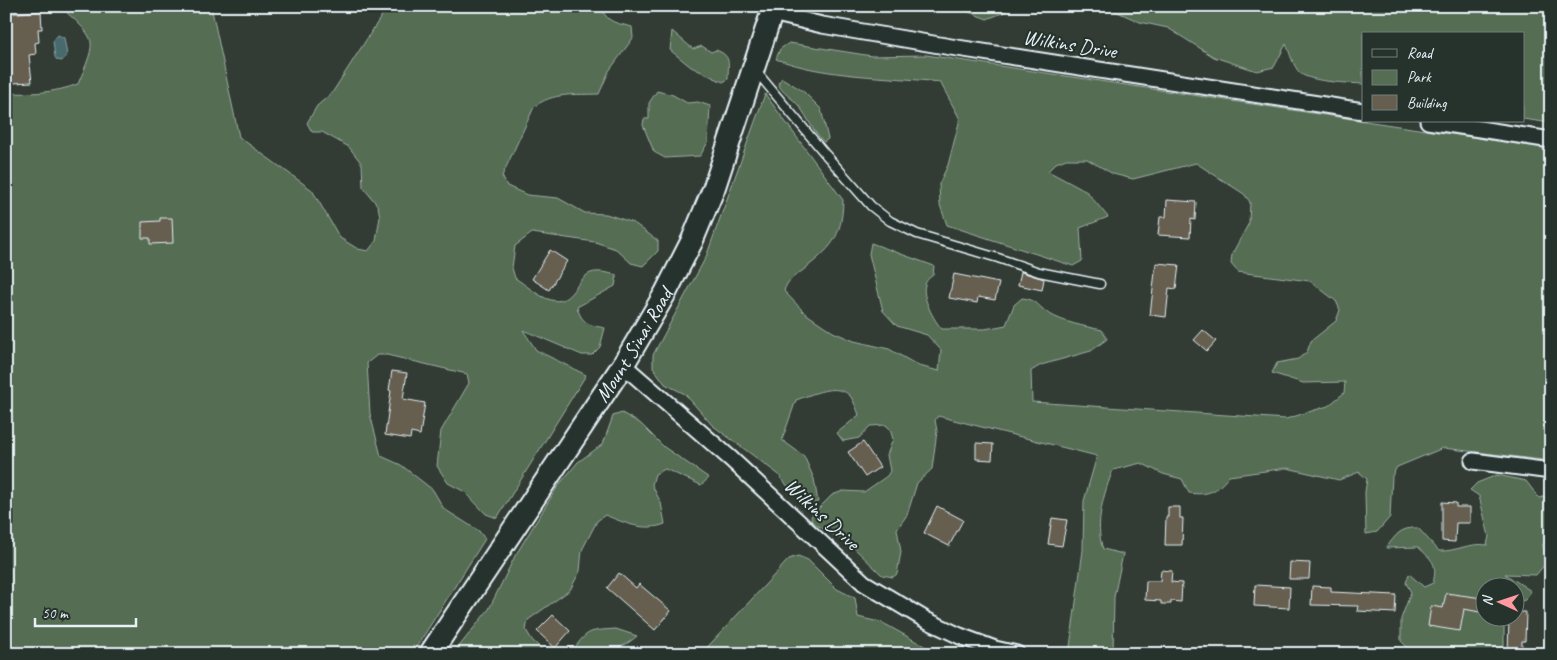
<svg xmlns="http://www.w3.org/2000/svg" width="1557" height="660" font-family="Caveat,sans-serif">
  <style>
    .green { fill: #546d53; stroke: #9eafa6 }
    .water { fill: #466a6c; stroke: #87a0a4 }
    .building { fill: #665f4f; stroke: #e8f1f8 }
    .lines { fill: none; stroke-linecap: round; stroke-linejoin: round }
    .lane-casing { stroke: #e8f1f8; stroke-width: 11 }
    .street-casing { stroke: #e8f1f8; stroke-width: 19 }
    .secondary-casing { stroke: #e8f1f8; stroke-width: 25 }
    .lane { stroke: #26332d; stroke-width: 8 }
    .street { stroke: #26332d; stroke-width: 15 }
    .secondary { stroke: #26332d; stroke-width: 21 }
    .labels { text-anchor: middle; stroke-width: 4; stroke-linejoin: round; paint-order: stroke }
    .street-label { font-size: 21px; fill: #e8f1f8; stroke: #26332d }
  </style>
  <rect width="100%" height="100%" fill="#333c34"/>
  <filter id="ink" filterUnits="userSpaceOnUse"><feTurbulence type="fractalNoise" baseFrequency=".02" numOctaves="2"/><feDisplacementMap in="SourceGraphic" scale="10" xChannelSelector="R" yChannelSelector="G"/><feConvolveMatrix kernelMatrix="1 2 1 2 8 2 1 2 1" color-interpolation-filters="sRGB"/></filter>
  <g filter="url(#ink)">
    <g class="green">
      <path d="M59,6H211L239,137L312,190L340,238L358,249L368,251L376,241L380,217L378,206L363,187L362,164L349,147L322,132H312L307,123L317,106L332,93L388,6H601C606,23 617,23 632,27L633,38L609,71L599,94C576,95 552,92 534,107L502,176L507,186L527,195L558,198L585,213L606,214L634,223L658,241V251L643,266L631,263L616,249L595,242L532,233L515,246L512,268L515,278C526,285 539,297 551,300C571,305 574,284 587,275C595,269 607,273 617,275L615,286L577,307C582,324 589,325 605,328L600,347L592,355H582L523,330L536,350L586,375L497,518L486,514L465,492L448,483L437,466L441,431L469,383L467,374L387,355H377L367,363L370,414L381,456L401,465L433,490L444,509L479,531L485,539L412,654H6V93C30,94 55,93 78,84C82,74 93,52 91,42C89,30 68,14 59,6Z"/>
      <polygon points="953,6 1008,6 1005,12 987,19"/>
      <path d="M1104,6H1299L1297,11L1318,9L1321,6H1551V123L1523,119V34H1363V84C1349,83 1310,82 1300,73C1293,66 1290,53 1286,44L1274,67L1257,71L1214,57L1168,28L1140,22Z"/>
      <path d="M672,31L693,49L702,46L711,52L716,50C732,56 728,63 728,79L723,82L691,67L670,50Z"/>
      <path d="M789,43L872,56L926,55L1551,149V461L1443,448L1397,467L1392,476L1390,517L1377,532L1366,534L1365,492L1367,479L1359,472L1339,480L1287,468L1229,476C1217,491 1209,496 1189,493L1182,479L1163,474L1141,463L1113,470C1104,493 1094,524 1103,549L1123,554L1114,597L1113,653L1069,654L1083,550L1084,501L1097,456L938,416L935,420L937,431L932,469L917,483L907,515L897,529L901,552L897,574L893,577L882,575L852,546L812,522L811,516L832,495L843,491L864,492L887,476L890,471L887,455L893,439L890,429L886,425L870,426L859,438L843,441L837,433L859,415C857,409 854,402 851,397C838,381 811,395 796,400L782,440L804,456L814,479L818,502L807,503L793,493L778,474L712,425L685,394L665,384L653,367V355L706,257L765,94L843,200C842,239 831,248 802,271C793,277 787,281 784,291L805,313L833,332L854,341L889,349L919,366L939,371L941,350L927,335L897,326L883,311L869,254L871,243L934,266L933,275C929,278 926,280 925,285C921,296 934,321 942,329H985L1006,325L1014,305L1022,298C1038,300 1036,305 1048,313C1064,323 1084,326 1102,330L1107,339L1091,351L1041,365L1031,371L1032,402L1286,419L1328,406L1344,393L1345,382L1303,383L1272,373L1277,363L1298,359L1307,352L1311,341L1336,321L1340,310L1336,301L1310,281L1238,272L1231,264L1232,254L1249,223L1250,202L1244,194L1196,163L1133,179L1113,174L1087,159H1066L1056,163L1048,171L1087,192L1108,217L1080,228L1082,261L1073,266L947,225L940,205L939,184L948,165L960,119L940,82C885,76 828,78 776,59L780,49Z"/>
      <path d="M782,78L803,91L821,109L828,139L824,142C812,131 809,119 799,106C793,98 781,93 778,83Z"/>
      <polygon points="657,91 673,95 687,103 698,102 710,106 708,142 700,156 665,158 654,152 643,125 644,119 649,119 649,103"/>
      <path d="M622,413L641,424L664,447L709,478L701,485L665,469L655,474L652,485L661,503L665,524C644,532 625,523 605,515L597,521L582,550L580,571L570,590L528,620L526,630L532,640L547,654H453L489,609L515,556L558,486L578,462L603,444L613,416Z"/>
      <path d="M1497,475L1526,481L1539,498L1551,495V540L1542,545L1549,559L1536,575L1505,574L1531,591L1525,600L1515,603L1514,588H1484V618H1503L1504,620V654H1414L1401,641V619L1411,592L1406,583L1409,574L1424,587L1433,583C1438,563 1432,560 1418,547L1386,548C1396,535 1400,527 1418,528L1439,551C1456,552 1470,542 1487,545L1489,536L1479,496L1470,490L1477,483Z"/>
      <polygon points="798,556 808,560 837,589 855,598 858,617 883,623 935,652 944,654 701,654 789,559"/>
      <path d="M616,629L637,636C615,655 597,654 570,654C588,630 586,631 616,629Z"/>
    </g>
    <polygon class="water" points="58,35 64,38 67,55 62,61 57,60 55,57 53,41"/>
    <g class="building">
      <polygon points="41,11 42,29 38,29 39,42 35,43 36,54 29,55 32,82 12,83 11,71 6,71 6,40 8,40 6,14"/>
      <polygon points="1167,200 1196,202 1195,220 1191,219 1190,237 1158,235 1160,217 1166,217"/>
      <polygon points="160,218 172,218 173,243 150,244 150,238 142,238 142,222 160,221"/>
      <polygon points="550,250 567,261 549,290 532,279"/>
      <polygon points="1156,263 1179,265 1176,289 1169,288 1166,317 1150,315"/>
      <polygon points="1021,272 1044,279 1042,290 1018,285"/>
      <polygon points="954,274 999,283 995,300 978,297 977,303 949,298"/>
      <polygon points="1203,330 1216,341 1207,351 1194,340"/>
      <polygon points="392,371 407,373 403,399 425,403 420,435 411,433 410,439 385,435 391,391 389,390"/>
      <polygon points="863,442 880,467 865,477 848,452"/>
      <polygon points="976,443 993,444 992,460 976,459"/>
      <polygon points="1442,502 1456,503 1456,507 1470,507 1470,523 1456,523 1455,542 1442,541"/>
      <polygon points="937,506 963,520 949,546 924,533"/>
      <polygon points="1168,507 1180,507 1180,518 1183,518 1182,545 1165,545 1166,517 1168,517"/>
      <polygon points="1052,518 1067,520 1062,546 1048,544"/>
      <polygon points="1290,562 1310,563 1309,579 1289,579"/>
      <polygon points="1161,570 1172,571 1171,582 1182,583 1181,602 1171,601 1171,604 1161,604 1161,601 1145,600 1146,581 1160,581"/>
      <polygon points="619,573 636,588 639,584 671,611 655,630 607,588"/>
      <polygon points="1255,585 1290,587 1289,608 1254,606"/>
      <polygon points="1312,586 1331,587 1331,592 1396,595 1395,613 1357,611 1358,606 1311,605"/>
      <polygon points="1446,593 1482,598 1480,612 1464,609 1460,631 1428,626 1431,606 1443,608"/>
      <polygon points="1514,612 1526,612 1525,641 1522,641 1522,654 1508,654 1509,618 1514,618"/>
      <polygon points="553,615 570,631 555,648 537,631"/>
    </g>
    <g class="lines">
      <g class="lane-casing">
        <polyline id="lane" points="755,70 826,155 871,206 890,221 917,234 998,258 1039,272 1100,284"/>
      </g>
      <g class="street-casing">
        <g id="street">
          <polyline points="772,13 822,25 951,47 1363,111"/>
          <polyline points="1428,121 1551,140"/>
          <polyline points="623,365 731,459 864,583 926,620 960,636 995,649 1017,654"/>
          <polyline points="1473,461 1551,471"/>
        </g>
      </g>
      <g class="secondary-casing">
        <g id="secondary">
          <path id="s1" d="M430,654L623,365L666,292L692,241L714,188L774,6"/>
        </g>
      </g>
      <use href="#lane" class="lane"/>
      <use href="#street" class="street"/>
      <use href="#secondary" class="secondary"/>
    </g>
  </g>
  <g class="labels">
    <g class="street-label">
      <text transform="translate(1070 44) rotate(9)" y="7">Wilkins Drive</text>
      <text dy="7" stroke="none"><textPath href="#s1" startOffset="370">Mount Sinai Road</textPath></text>
      <text transform="translate(822 514) rotate(43)" y="7">Wilkins Drive</text>
    </g>
  </g>
  <rect width="1557" height="660" fill="none" stroke="#26332d" stroke-width="25"/>
  <rect x="12" y="12" width="1532" height="635" fill="none" stroke="#e8f1f8" stroke-width="2" filter="url(#ink)"/>
  <rect x="1362" y="32" width="162" height="90" fill="#26332d" stroke="#747f7e"/>
  <rect x="1372" y="49" width="25" height="8" fill="#26332d" stroke="#747f7e"/>
  <text x="1407" y="58" font-size="15" fill="#e8f1f8">Road</text>
  <rect x="1372" y="70" width="25" height="15" fill="#546d53" stroke="#747f7e"/>
  <text x="1407" y="82" font-size="15" fill="#e8f1f8">Park</text>
  <rect x="1372" y="95" width="25" height="15" fill="#665f4f" stroke="#747f7e"/>
  <text x="1407" y="108" font-size="15" fill="#e8f1f8">Building</text>
  <g transform="translate(1500 602) rotate(273)"><circle r="24" fill="#26332d" stroke="#747f7e"/>
  <path d="M0-4L9 19L0 12L-9 19Z" fill="#ff9aa2"/>
  <text y="-8" font-size="14" font-weight="bold" text-anchor="middle" fill="#e8f1f8">N</text>
  </g>
  <path d="M35 618v8h101v-8" fill="none" stroke="#e8f1f8" stroke-width="2.5"/>
  <text x="42" y="618" font-size="15" fill="#e8f1f8" stroke="#26332d" stroke-width="4" paint-order="stroke">50 m</text>
</svg>
